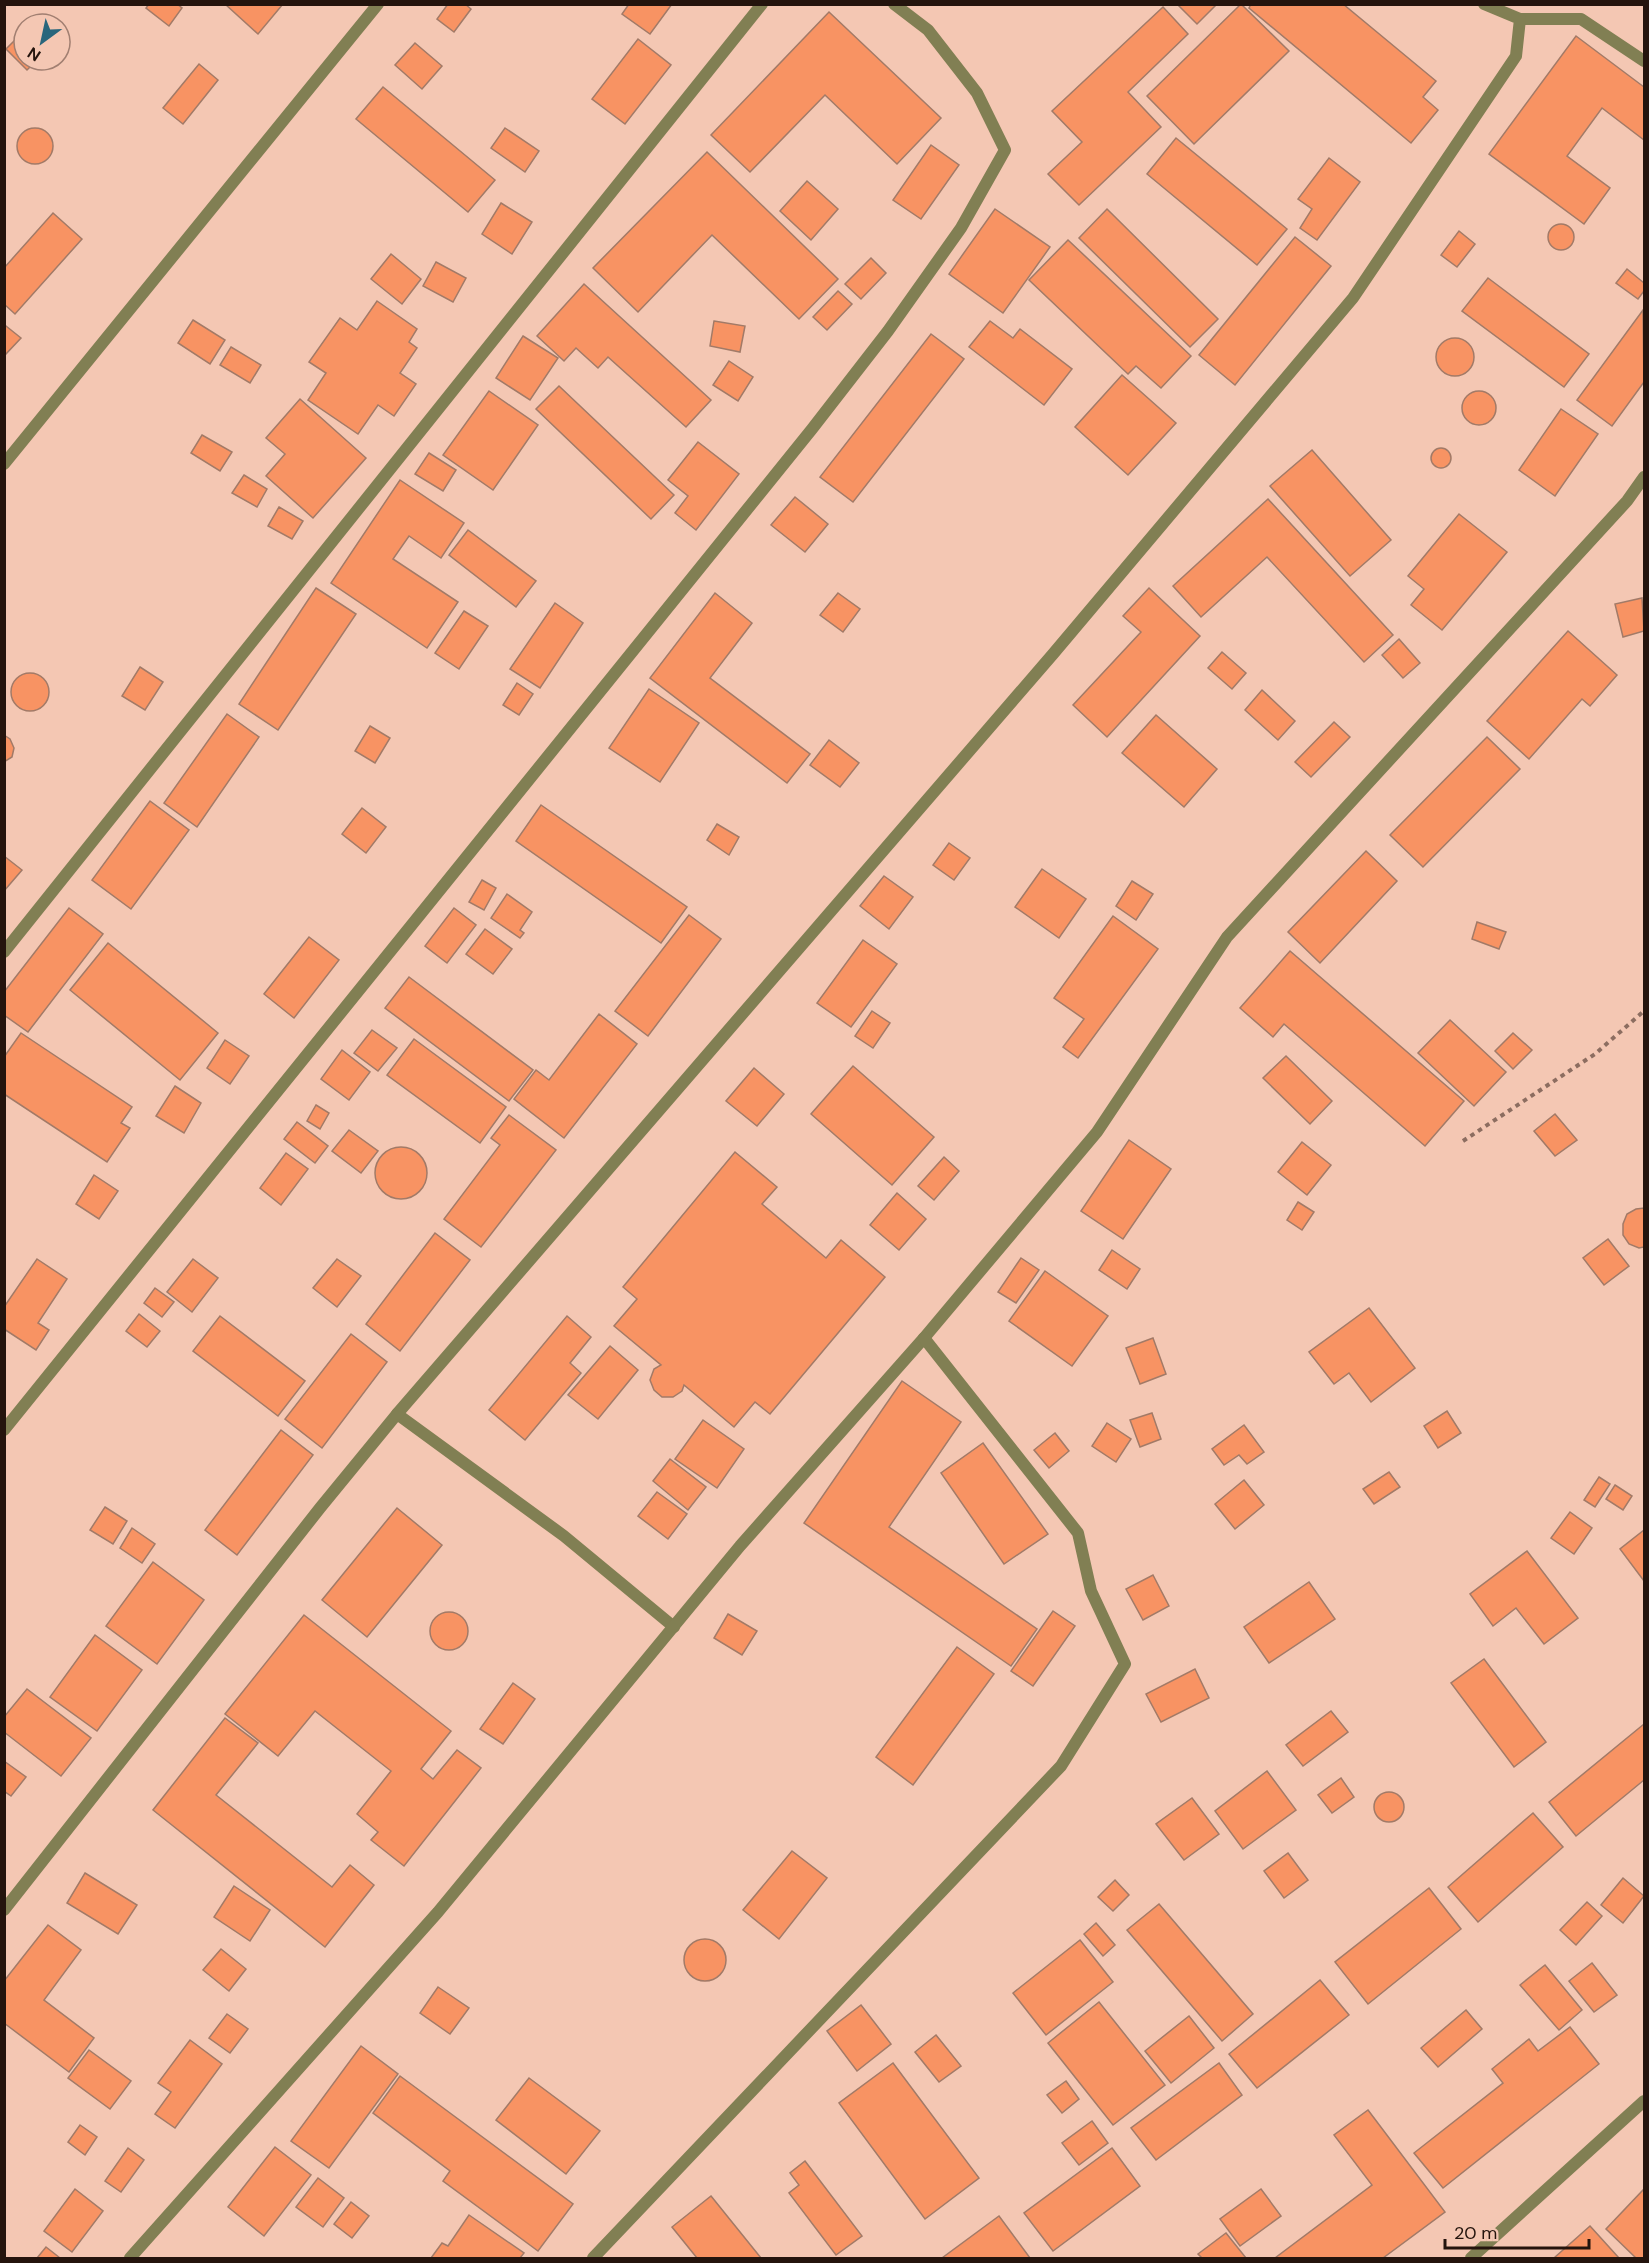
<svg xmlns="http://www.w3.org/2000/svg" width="1649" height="2263" font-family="'DM Sans',sans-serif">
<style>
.building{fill:#f89363;stroke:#a27a67;stroke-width:1.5}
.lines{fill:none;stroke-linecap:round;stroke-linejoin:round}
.path{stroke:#8c6d60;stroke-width:4;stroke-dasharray:4.5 4.5;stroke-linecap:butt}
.minor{stroke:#817f53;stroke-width:12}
.tertiary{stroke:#817f53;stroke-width:12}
</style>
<rect width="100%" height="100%" fill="#f4c7b3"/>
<g class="building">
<path d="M149 4H177L182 8 169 26 146 8Z"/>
<path d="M225 4H283L258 34Z"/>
<path d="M448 4H465L471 9 454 32 437 19Z"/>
<path d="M629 4H672L650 34 622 14Z"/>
<path d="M1177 4H1217L1197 24Z"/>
<path d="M1241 4 1289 51 1194 144 1147 96Z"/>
<path d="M1251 4H1343L1436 81 1423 97 1438 110 1411 143 1249 8Z"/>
<path d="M1163 7 1188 34 1128 92 1161 127 1079 205 1048 174 1082 142 1052 111Z"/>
<path d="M829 12 941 118 897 164 825 95 750 172 711 135Z"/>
<path d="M21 34 24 37V60H37L27 70 6 49Z"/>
<path d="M1576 36 1644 87V140L1602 108 1567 156 1610 188 1584 224 1489 154Z"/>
<path d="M638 39 671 65 625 124 592 99Z"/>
<path d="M415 43 442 66 422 89 395 65Z"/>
<path d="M199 64 218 80 183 124 163 108Z"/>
<path d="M383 87 495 180 468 212 356 119Z"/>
<path d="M505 128 539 151 525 172 491 148Z"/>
<circle cx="35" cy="146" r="18"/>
<path d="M1176 138 1287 229 1257 265 1147 174Z"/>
<path d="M931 145 959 165 921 219 893 200Z"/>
<path d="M707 152 838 279 799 319 712 235 638 312 593 268Z"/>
<path d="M1329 158 1360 182 1317 240 1300 228 1312 209 1298 199Z"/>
<path d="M807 181 838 209 811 240 780 211Z"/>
<path d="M501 203 532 222 512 254 482 234Z"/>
<path d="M995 209 1050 247 1003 313 949 274Z"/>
<path d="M1107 209 1218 319 1190 347 1079 238Z"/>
<path d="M53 213 82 239 15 314 4 304V268Z"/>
<circle cx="1561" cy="237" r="13"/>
<path d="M1459 231 1475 244 1457 267 1441 255Z"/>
<path d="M1295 237 1331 266 1235 385 1199 355Z"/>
<path d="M1068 240 1191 356 1161 388 1136 366 1128 374 1029 280Z"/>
<path d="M391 254 421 279 402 304 371 279Z"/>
<path d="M871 258 886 273 861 299 845 284Z"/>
<path d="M436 262 466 278 453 302 423 286Z"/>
<path d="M1627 269 1644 283V291L1638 299 1616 283Z"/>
<path d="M1488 278 1589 354 1564 387 1462 311Z"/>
<path d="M584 284 711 400 686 427 608 357 598 368 576 348 564 361 537 336Z"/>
<path d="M838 291 852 304 827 330 813 317Z"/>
<path d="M377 301 417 329 409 342 417 348 400 373 416 384 394 416 378 405 358 434 308 400 326 373 309 362 340 318 357 330Z"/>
<path d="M1643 310 1644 382 1612 426 1577 400Z"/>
<path d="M193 320 225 340 210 364 178 343Z"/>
<path d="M714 321 745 326 740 352 710 346Z"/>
<path d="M990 321 1013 338 1020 329 1072 369 1044 405 969 347Z"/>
<path d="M6 326 21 338 4 356V327Z"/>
<path d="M931 334 964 359 853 502 820 477Z"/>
<path d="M523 336 558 358 530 400 496 378Z"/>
<circle cx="1455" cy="357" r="19"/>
<path d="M231 347 261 365 250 383 220 365Z"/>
<path d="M729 361 753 377 738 401 713 385Z"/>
<path d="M1122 375 1176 423 1128 475 1075 427Z"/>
<path d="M559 386 674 495 651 519 536 409Z"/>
<circle cx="1479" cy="408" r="17"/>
<path d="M489 391 538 425 493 490 443 455Z"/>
<path d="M300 399 366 458 313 518 266 476 285 454 266 438Z"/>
<path d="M1561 409 1598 434 1555 496 1519 470Z"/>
<path d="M202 435 232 452 220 471 191 453Z"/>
<path d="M698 442 739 474 696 530 675 513 688 496 668 480Z"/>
<circle cx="1441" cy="458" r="10"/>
<path d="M1312 450 1391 540 1350 576 1270 486Z"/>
<path d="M429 453 456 470 443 491 415 474Z"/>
<path d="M244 475 267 489 257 507 232 493Z"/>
<path d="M400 480 464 523 441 558 409 536 393 559 458 602 427 648 331 583Z"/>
<path d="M795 497 828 524 805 552 771 525Z"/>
<path d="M1268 499 1393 635 1364 662 1267 557 1201 617 1173 586Z"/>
<path d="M279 507 303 521 292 539 268 526Z"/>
<path d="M1459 514 1507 552 1442 630 1411 605 1424 589 1408 576Z"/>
<path d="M468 530 536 581 516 607 449 555Z"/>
<path d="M316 588 356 614 278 730 239 704Z"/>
<path d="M1149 588 1200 636 1107 737 1073 705 1141 632 1123 616Z"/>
<path d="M715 593 752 623 710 678 810 754 787 783 650 678Z"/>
<path d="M838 593 860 609 843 632 820 615Z"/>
<path d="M1642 598 1644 631 1623 637 1615 604Z"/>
<path d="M555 603 583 623 540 688 510 669Z"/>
<path d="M464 611 488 626 459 669 435 653Z"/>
<path d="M1568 631 1617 675 1590 706 1582 699 1529 759 1487 721Z"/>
<path d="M1399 639 1420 663 1403 678 1382 655Z"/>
<path d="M1222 652 1246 673 1232 689 1208 668Z"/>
<path d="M140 667 163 682 145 710 122 696Z"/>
<circle cx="30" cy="692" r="19"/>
<path d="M517 683 533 694 519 715 503 705Z"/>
<path d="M649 689 699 723 660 782 609 748Z"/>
<path d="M1262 690 1295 721 1278 740 1245 710Z"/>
<path d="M227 714 259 737 197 827 164 803Z"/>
<path d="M1156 715 1217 769 1184 807 1122 753Z"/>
<path d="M1334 722 1350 737 1311 777 1295 762Z"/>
<path d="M370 726 390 738 375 763 355 751Z"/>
<path d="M4 735 10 739 14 748 12 757 4 762Z"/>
<path d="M1487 737 1520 769 1423 867 1390 835Z"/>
<path d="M829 740 859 763 840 787 810 765Z"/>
<path d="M150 801 189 830 131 909 92 880Z"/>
<path d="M541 805 687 907 661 943 516 841Z"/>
<path d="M362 808 386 827 366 853 342 834Z"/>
<path d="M717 824 739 837 729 855 707 840Z"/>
<path d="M949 843 970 858 954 880 933 865Z"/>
<path d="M1366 851 1397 881 1320 963 1288 932Z"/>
<path d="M4 856 22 870 4 891Z"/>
<path d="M1042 869 1086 899 1059 938 1015 907Z"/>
<path d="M884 876 913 897 889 929 860 906Z"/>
<path d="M482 880 496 888 484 910 469 902Z"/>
<path d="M1132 881 1153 894 1136 920 1116 906Z"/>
<path d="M507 894 532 912 520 930 524 933 520 938 491 918Z"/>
<path d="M69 908 103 934 28 1032 4 1015V992Z"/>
<path d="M454 908 476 925 447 963 425 946Z"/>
<path d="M689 915 721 939 648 1036 615 1011Z"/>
<path d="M1113 916 1158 949 1078 1058 1063 1047 1084 1019 1054 998Z"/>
<path d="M1477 922 1506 932 1499 949 1472 939Z"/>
<path d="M485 929 512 949 493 974 466 954Z"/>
<path d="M309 937 339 960 294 1018 264 994Z"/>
<path d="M863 940 897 964 851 1027 817 1003Z"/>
<path d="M108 943 218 1033 180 1080 70 990Z"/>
<path d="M1290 951 1464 1101 1425 1146 1284 1024 1273 1037 1240 1008Z"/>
<path d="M409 977 533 1070 509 1101 385 1008Z"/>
<path d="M872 1011 890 1023 873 1048 855 1036Z"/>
<path d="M599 1014 637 1044 564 1138 514 1099 536 1070 549 1080Z"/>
<path d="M1450 1020 1506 1072 1474 1106 1418 1053Z"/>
<path d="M372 1030 397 1048 378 1071 354 1053Z"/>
<path d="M21 1033 132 1107 121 1123 130 1128 107 1162 4 1094V1057Z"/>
<path d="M1513 1033 1532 1050 1513 1069 1495 1051Z"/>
<path d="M414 1039 506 1107 480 1143 387 1075Z"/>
<path d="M225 1040 249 1056 230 1084 207 1068Z"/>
<path d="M342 1050 370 1072 349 1100 321 1079Z"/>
<path d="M1286 1056 1332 1101 1310 1124 1263 1078Z"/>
<path d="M853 1066 934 1137 892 1185 811 1114Z"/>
<path d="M754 1068 784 1094 757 1126 726 1101Z"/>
<path d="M175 1086 201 1103 184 1133 156 1116Z"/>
<path d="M316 1105 329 1113 320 1129 307 1121Z"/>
<path d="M1555 1114 1577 1140 1555 1156 1534 1131Z"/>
<path d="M509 1115 556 1150 481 1247 444 1219 500 1145 491 1138Z"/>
<path d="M297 1122 328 1146 315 1163 284 1139Z"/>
<path d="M349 1130 378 1151 361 1173 332 1151Z"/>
<path d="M1129 1140 1171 1169 1123 1239 1081 1211Z"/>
<path d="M1302 1142 1331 1165 1307 1195 1278 1172Z"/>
<circle cx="401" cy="1173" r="26"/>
<path d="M735 1152 777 1187 762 1204 826 1258 841 1240 885 1277 770 1414 755 1402 734 1427 684 1385 682 1391 673 1397H662L654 1390 650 1380 654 1369 661 1365 614 1326 637 1299 623 1287Z"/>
<path d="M286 1153 308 1169 281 1205 260 1188Z"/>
<path d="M944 1157 959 1171 934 1200 918 1186Z"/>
<path d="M94 1175 118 1191 99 1219 76 1204Z"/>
<path d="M897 1193 926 1219 899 1250 870 1225Z"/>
<path d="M1298 1202 1314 1212 1302 1230 1287 1220Z"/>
<path d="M1644 1208V1247L1639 1248 1629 1244 1623 1235V1224L1627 1214 1636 1209Z"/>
<path d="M435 1233 470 1260 400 1351 366 1324Z"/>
<path d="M1608 1239 1629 1266 1604 1285 1583 1258Z"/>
<path d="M1112 1250 1140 1269 1127 1289 1099 1270Z"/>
<path d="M1021 1258 1039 1270 1016 1303 998 1292Z"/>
<path d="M37 1259 67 1279 38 1323 49 1330 36 1350 4 1329V1307Z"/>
<path d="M193 1259 218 1278 192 1312 167 1292Z"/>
<path d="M337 1259 361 1276 337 1307 313 1288Z"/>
<path d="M1045 1271 1108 1316 1072 1366 1009 1321Z"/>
<path d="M155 1288 174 1302 162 1317 144 1303Z"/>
<path d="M1369 1308 1415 1368 1371 1402 1349 1373 1334 1384 1309 1352Z"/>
<path d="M139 1314 160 1331 147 1347 126 1331Z"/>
<path d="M220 1316 305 1381 278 1416 193 1351Z"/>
<path d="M567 1316 591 1337 570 1363 581 1373 525 1440 489 1410Z"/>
<path d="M351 1334 387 1362 322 1448 285 1419Z"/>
<path d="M1153 1338 1166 1374 1140 1384 1126 1348Z"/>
<path d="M610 1346 638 1370 598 1419 568 1395Z"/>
<path d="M902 1381 961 1422 889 1527 1037 1629 1011 1666 804 1523Z"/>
<path d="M1447 1411 1461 1433 1438 1448 1424 1426Z"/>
<path d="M1152 1413 1161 1439 1140 1447 1130 1420Z"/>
<path d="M703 1420 744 1449 717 1488 675 1459Z"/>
<path d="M1107 1423 1131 1439 1116 1462 1092 1446Z"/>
<path d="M1244 1425 1264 1452 1247 1464 1239 1455 1224 1465 1212 1449Z"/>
<path d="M281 1430 313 1455 237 1555 205 1530Z"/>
<path d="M1055 1433 1069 1451 1049 1468 1034 1450Z"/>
<path d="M983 1443 1048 1534 1004 1564 941 1473Z"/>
<path d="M670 1459 706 1487 688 1510 653 1481Z"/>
<path d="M1389 1472 1400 1487 1374 1504 1363 1489Z"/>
<path d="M1599 1477 1610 1484 1595 1507 1584 1500Z"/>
<path d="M1244 1480 1264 1505 1235 1529 1215 1504Z"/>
<path d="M1615 1485 1632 1496 1623 1510 1606 1499Z"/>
<path d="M657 1492 687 1514 668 1539 638 1516Z"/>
<path d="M105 1507 127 1521 113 1544 90 1530Z"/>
<path d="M397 1508 442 1545 367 1637 322 1600Z"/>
<path d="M1570 1512 1592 1528 1574 1554 1551 1538Z"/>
<path d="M132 1528 155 1544 142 1563 120 1548Z"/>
<path d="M1644 1530V1581L1620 1549Z"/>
<path d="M1527 1551 1578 1618 1544 1644 1516 1608 1493 1626 1470 1594Z"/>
<path d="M153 1562 204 1600 157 1664 106 1626Z"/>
<path d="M1153 1575 1169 1606 1143 1620 1126 1589Z"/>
<path d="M1309 1582 1335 1619 1269 1663 1244 1627Z"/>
<path d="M1053 1611 1075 1626 1033 1686 1011 1671Z"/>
<circle cx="449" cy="1631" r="19"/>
<path d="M728 1614 757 1631 742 1655 714 1638Z"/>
<path d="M304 1615 451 1731 421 1769 433 1779 457 1750 481 1768 404 1866 371 1840 378 1832 357 1814 391 1771 315 1711 278 1756 225 1714Z"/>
<path d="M95 1635 142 1670 97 1731 50 1697Z"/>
<path d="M957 1647 994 1674 913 1785 876 1757Z"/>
<path d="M1484 1659 1546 1742 1514 1767 1451 1683Z"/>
<path d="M1195 1669 1209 1698 1161 1722 1146 1694Z"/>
<path d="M513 1683 535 1699 503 1744 480 1729Z"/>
<path d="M27 1689 91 1738 61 1776 4 1732V1717Z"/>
<path d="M1331 1711 1348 1732 1303 1766 1286 1745Z"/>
<path d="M225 1718 258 1743 216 1795 332 1887 350 1865 374 1885 325 1947 153 1810Z"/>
<path d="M1644 1724V1780L1576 1836 1549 1802Z"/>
<path d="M4 1761 26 1777 11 1796 4 1791Z"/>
<path d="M1267 1771 1296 1810 1243 1849 1215 1811Z"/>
<path d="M1341 1778 1354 1797 1332 1813 1318 1795Z"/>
<circle cx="1389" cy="1807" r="15"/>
<path d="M1192 1798 1219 1834 1184 1860 1156 1824Z"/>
<path d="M1533 1813 1563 1847 1478 1922 1448 1887Z"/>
<path d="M792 1851 827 1878 779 1939 743 1910Z"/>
<path d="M1288 1853 1308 1880 1284 1898 1264 1871Z"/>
<path d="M85 1873 137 1905 118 1934 67 1903Z"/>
<path d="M1623 1878 1644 1896 1623 1923 1601 1905Z"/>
<path d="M1115 1880 1129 1895 1113 1911 1098 1897Z"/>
<path d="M234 1886 270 1910 250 1941 214 1917Z"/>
<path d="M1429 1888 1461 1929 1368 2004 1335 1962Z"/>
<path d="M1587 1902 1602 1916 1576 1945 1560 1930Z"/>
<path d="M1159 1904 1253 2014 1222 2041 1127 1930Z"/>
<path d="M1096 1923 1115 1945 1103 1956 1084 1934Z"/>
<path d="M48 1925 81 1950 44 2000 94 2038 69 2072 4 2023V1981Z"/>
<circle cx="705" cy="1960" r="21"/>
<path d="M1080 1940 1113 1982 1046 2035 1013 1993Z"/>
<path d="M221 1949 246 1969 229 1991 203 1970Z"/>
<path d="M1592 1963 1617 1995 1594 2012 1569 1981Z"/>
<path d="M1545 1965 1582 2010 1559 2030 1520 1985Z"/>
<path d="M1320 1980 1349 2015 1257 2088 1229 2054Z"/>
<path d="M438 1987 469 2008 450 2034 420 2013Z"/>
<path d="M1099 2002 1165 2085 1113 2125 1048 2043Z"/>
<path d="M861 2005 891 2044 857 2071 827 2031Z"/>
<path d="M1466 2010 1482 2029 1438 2067 1421 2048Z"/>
<path d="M227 2014 248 2029 230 2053 209 2038Z"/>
<path d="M1189 2016 1214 2048 1171 2083 1145 2051Z"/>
<path d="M1570 2027 1599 2064 1443 2188 1414 2153 1503 2083 1492 2069 1529 2039 1538 2051Z"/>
<path d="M936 2035 961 2066 939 2082 915 2052Z"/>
<path d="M190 2040 222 2064 175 2128 155 2114 171 2092 158 2083Z"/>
<path d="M361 2046 398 2074 329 2168 291 2141Z"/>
<path d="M89 2050 131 2081 110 2109 68 2078Z"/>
<path d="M893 2063 979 2178 925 2219 839 2103Z"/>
<path d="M1219 2063 1242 2095 1156 2160 1131 2128Z"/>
<path d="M400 2076 573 2204 538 2251 443 2181 450 2171 373 2113Z"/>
<path d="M529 2078 600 2131 566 2174 496 2120Z"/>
<path d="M1066 2081 1079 2099 1062 2113 1047 2095Z"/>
<path d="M1368 2110 1445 2212 1383 2258H1275L1372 2185 1334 2135Z"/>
<path d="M1092 2121 1108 2143 1079 2165 1062 2143Z"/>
<path d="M80 2125 97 2137 85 2155 68 2142Z"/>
<path d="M275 2147 311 2175 264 2236 228 2207Z"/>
<path d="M128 2148 144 2160 121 2192 105 2181Z"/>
<path d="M1112 2148 1140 2186 1053 2251 1024 2213Z"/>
<path d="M805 2161 862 2236 836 2255 789 2193 799 2185 790 2173Z"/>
<path d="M318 2178 344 2198 323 2227 296 2207Z"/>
<path d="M75 2189 103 2211 72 2252 44 2231Z"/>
<path d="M1261 2189 1281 2216 1240 2246 1220 2219Z"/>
<path d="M1644 2189V2258H1636L1606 2229Z"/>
<path d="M711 2196 761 2258H697L672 2227Z"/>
<path d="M351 2202 369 2216 352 2238 334 2224Z"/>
<path d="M469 2215 524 2253 520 2258H431L442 2243 448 2246Z"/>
<path d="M999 2216 1030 2258H942Z"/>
<path d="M1590 2226 1619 2258H1554Z"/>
<path d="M1226 2233 1246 2258H1202L1198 2254Z"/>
<path d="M46 2247 60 2258H37Z"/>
</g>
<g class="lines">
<path class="path" d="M1463 1141 1595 1054 1644 1011"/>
<g class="minor">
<path d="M1520 19H1581L1644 61"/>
<path d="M4 464 378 4"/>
<path d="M4 952 762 4"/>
<path d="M397 1414 564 1536 674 1627"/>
<path d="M4 1430 812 429 888 331 961 228 1005 150 977 93 928 30 894 4"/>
<path d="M4 1910 320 1508 397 1414 1053 654 1353 298 1516 56 1520 19 1484 4"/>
<path d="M130 2258 438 1912 740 1546 924 1338 1097 1132 1227 937 1627 501 1644 477"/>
<path d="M593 2258 1061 1766 1125 1664 1091 1591 1078 1533 924 1338"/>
</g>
<path class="tertiary" d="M1471 2258 1644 2101"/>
</g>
<rect width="1649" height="2263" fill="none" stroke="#24140d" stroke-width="12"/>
<g transform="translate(42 42) rotate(213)"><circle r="28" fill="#f4c7b3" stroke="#a17f71" stroke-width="1.5"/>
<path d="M0-4.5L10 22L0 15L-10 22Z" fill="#29667c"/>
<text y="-9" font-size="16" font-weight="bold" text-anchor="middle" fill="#24140d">N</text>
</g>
<path d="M1445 2239v9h144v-9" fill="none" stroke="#24140d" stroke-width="3"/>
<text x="1454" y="2239" font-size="18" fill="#24140d" stroke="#f4c7b3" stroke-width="4.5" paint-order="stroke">20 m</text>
</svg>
